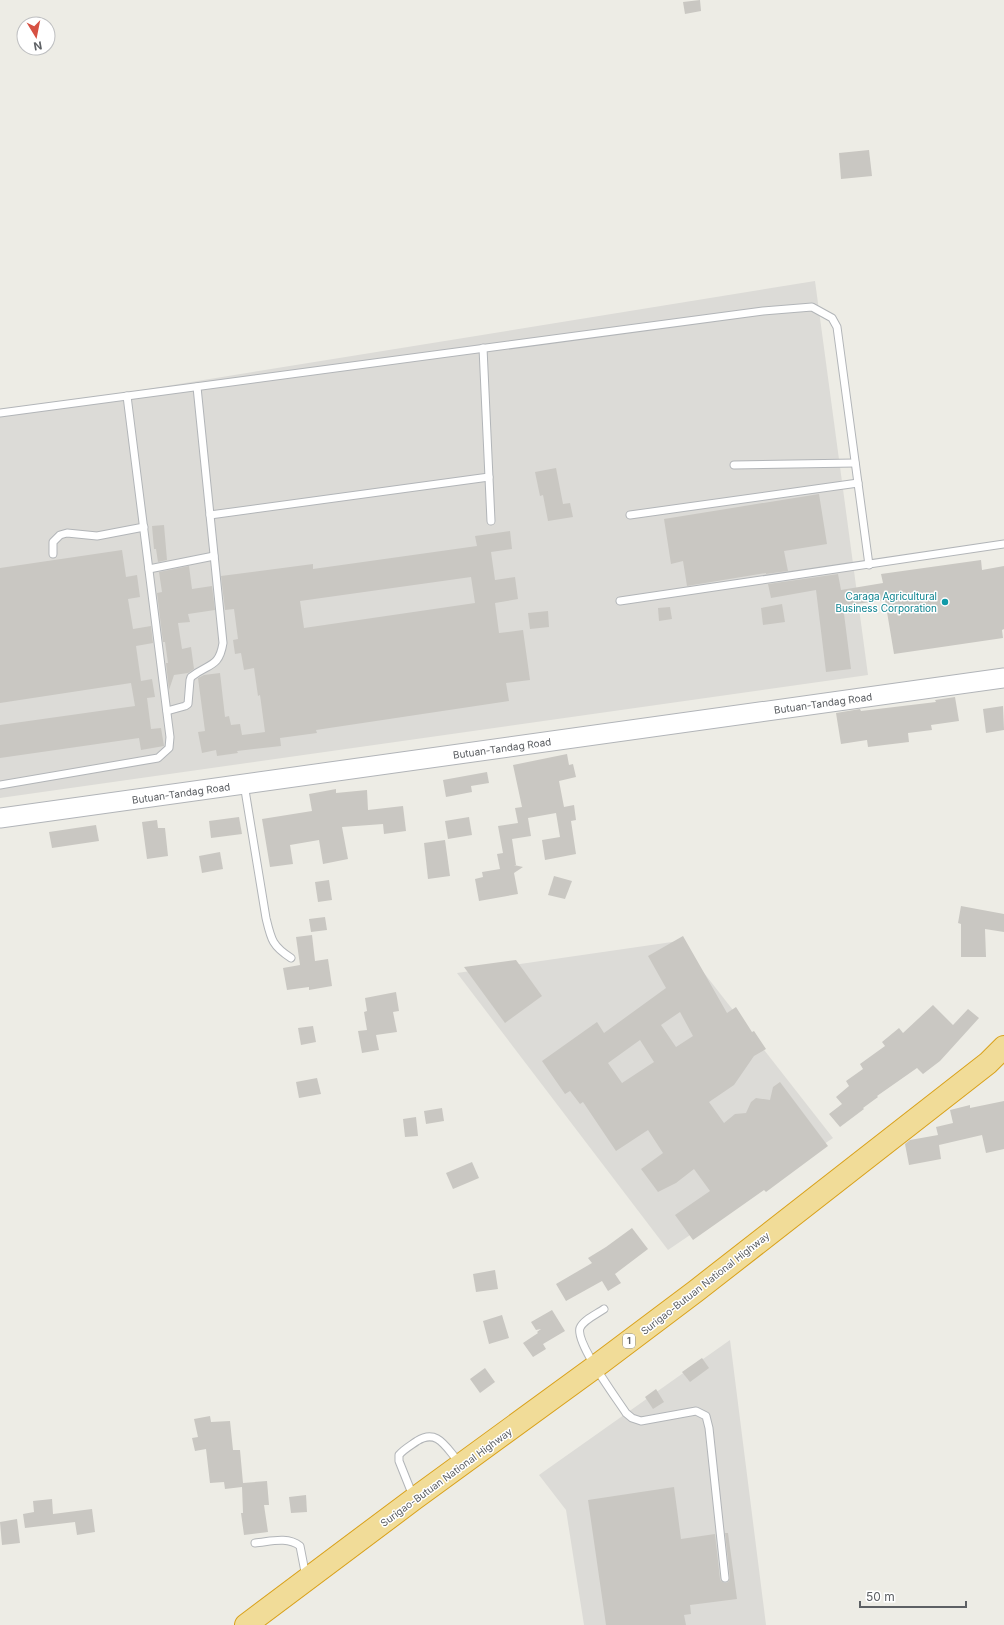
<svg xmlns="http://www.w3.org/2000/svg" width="1004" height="1625" font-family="Inter,sans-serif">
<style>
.industrial{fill:#dcdbd7}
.building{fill:#c9c7c2;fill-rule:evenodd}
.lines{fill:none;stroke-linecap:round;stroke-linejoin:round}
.lane-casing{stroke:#b2b5b8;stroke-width:9}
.secondary-casing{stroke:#b1b4b8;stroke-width:21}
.highway-casing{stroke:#d9a11a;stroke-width:24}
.lane{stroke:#fff;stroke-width:7}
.secondary{stroke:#fff;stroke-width:19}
.highway{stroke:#f1dc98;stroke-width:22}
.culture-dot{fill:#0f9aa8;stroke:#fff;stroke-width:1.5}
.labels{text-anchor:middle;stroke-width:3;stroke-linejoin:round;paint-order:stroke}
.shield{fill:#fff;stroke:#8e9092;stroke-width:1}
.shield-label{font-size:9px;font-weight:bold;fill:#5d6064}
.culture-label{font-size:10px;fill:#0d838f;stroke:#fff;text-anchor:end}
.street-label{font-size:10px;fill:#5d6064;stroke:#fff}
</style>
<rect width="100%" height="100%" fill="#edece5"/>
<g class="industrial">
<path d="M815 281 868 675 0 798V413Z"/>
<path d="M679 941 833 1138 668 1250 457 973Z"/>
<path d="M730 1340 766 1625H584L566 1510 539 1475Z"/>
</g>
<g class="building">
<path d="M700 0 701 11 685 14 683 2Z"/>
<path d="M869 150 872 176 841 179 839 153Z"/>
<path d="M556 468 563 504 570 503 573 517 548 521 543 495 540 496 535 472Z"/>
<path d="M819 494 827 544 784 551 788 571 766 574V573L687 586 683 561 671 564 664 519Z"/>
<path d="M164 525 167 560 158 562 156 549H154L152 526Z"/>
<path d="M510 531 512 549 491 552 495 580 515 577 518 599 495 603 499 633 523 630 530 680 506 683 509 701 316 730 317 733 280 738 281 746 237 751 238 753 217 756 216 750 202 753 198 732 205 731 198 678 204 675 220 673 225 717 229 716 231 725 240 724 242 735 265 732 260 695 258 696 254 668 244 670 241 653 235 654 233 640 238 639 234 609 225 610 221 576 313 564V569L477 546 475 536ZM471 577 475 603 304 628 300 601Z"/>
<path d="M122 550 126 577 137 575 140 597 128 599 133 629 151 626 153 643 136 646 141 681 152 679 155 697 147 698 151 729 161 728 164 746 141 750 139 738 0 758V725L135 706 131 683 0 703V568Z"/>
<path d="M981 560 982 570 1004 566V629L1002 630 1003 638 894 654 885 600 843 606 851 669 826 672 816 590 771 598 768 584 838 574 841 590 883 583 881 574Z"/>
<path d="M189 566 192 589 212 586 215 610 188 614 190 622 178 623 182 649 191 647 194 669 188 673 174 675 169 690 166 663H168L165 642H163L157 593 162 592 159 572Z"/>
<path d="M782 604 785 622 763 625 761 608Z"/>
<path d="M670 607 672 619 659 621 658 608Z"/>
<path d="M548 611 549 627 530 629 528 613Z"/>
<path d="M955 697 959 721 931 725 932 730 908 733 909 742 868 747 867 740 841 744 836 713 860 709 861 711 936 702 935 700Z"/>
<path d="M1003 706 1004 730 986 733 983 709Z"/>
<path d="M567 754 569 765 573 764 576 777 559 781 564 807 574 805 576 820 571 821 576 854 545 860 542 840 560 837 556 813 528 818 531 836 512 839 516 865H514L523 867 514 873 518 894 479 901 475 879 483 877 482 872 500 869 497 854 503 853 498 826 518 823 515 808 522 807 513 765Z"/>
<path d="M487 772 489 783 471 786 472 792 446 797 443 780Z"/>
<path d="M336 789V793L367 790 368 810 403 806 406 831 384 834 383 824 342 827 348 859 323 864 319 840 290 845 293 864 270 867 262 819 312 811 309 794Z"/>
<path d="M239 817 242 834 211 838 209 821Z"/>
<path d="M469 817 472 835 448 839 445 821Z"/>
<path d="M157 820 158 828H165L168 856 147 859 142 822Z"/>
<path d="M96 825 99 841 52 848 49 832Z"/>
<path d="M445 840 450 876 428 879 424 843Z"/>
<path d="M220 852 223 869 202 873 199 856Z"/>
<path d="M554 876 572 881 565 899 548 895Z"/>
<path d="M329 880 332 900 318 902 315 882Z"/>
<path d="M961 906 1004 914V932L985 929 986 957H961V924L958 923Z"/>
<path d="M325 917 327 930 311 932 309 919Z"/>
<path d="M312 935 315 961 328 959 332 986 309 990V987L287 990 283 968 300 965 296 937Z"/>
<path d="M683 936 727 1013 736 1007 752 1032 754 1031 766 1049 754 1056 734 1085 709 1102 724 1123 735 1114 746 1113 751 1102 756 1098 770 1100 773 1087 780 1082 828 1146 766 1192 764 1190 693 1240 675 1215 710 1191 694 1169 676 1183 658 1192 641 1169 663 1153 648 1130 616 1151 583 1102 580 1104 570 1091 565 1094 542 1061 597 1022 604 1033 666 988 648 956ZM680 1012 693 1036 676 1047 661 1025ZM640 1040 654 1062 622 1083 608 1063Z"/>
<path d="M516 960 542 996 505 1023 464 967Z"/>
<path d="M396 992 399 1011 393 1012 397 1032 376 1035 379 1050 362 1053 358 1031 367 1030 364 1012 367 1011 365 998Z"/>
<path d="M933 1005 953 1025 968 1009 979 1018 940 1061 923 1074 917 1068 877 1096 878 1097 863 1108 864 1109 840 1127 829 1114 842 1104 836 1097 849 1086 846 1081 863 1069 860 1064 885 1046 882 1042 899 1028 903 1033Z"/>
<path d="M313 1026 316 1042 301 1045 298 1028Z"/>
<path d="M317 1078 321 1094 299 1098 296 1082Z"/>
<path d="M1004 1101V1149L986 1153 982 1135 939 1145 941 1159 909 1165 905 1144 910 1140 938 1135 936 1127 953 1123 950 1110 970 1105V1108Z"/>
<path d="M442 1108 444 1121 426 1124 424 1111Z"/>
<path d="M416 1117 418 1136 405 1137 403 1119Z"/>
<path d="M472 1162 479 1178 453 1189 446 1173Z"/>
<path d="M632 1228 648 1249 615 1274 621 1283 608 1291 602 1281 566 1301 556 1284 592 1263 588 1258 606 1247Z"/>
<path d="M495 1270 498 1289 476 1292 473 1274Z"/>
<path d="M552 1310 565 1331 543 1344 546 1349 533 1357 523 1343 538 1333 537 1332 541 1329 536 1330 531 1322Z"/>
<path d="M502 1315 509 1338 489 1344 483 1321Z"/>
<path d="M702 1358 709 1368 690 1382 682 1372Z"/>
<path d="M485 1368 495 1382 480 1393 470 1379Z"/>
<path d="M656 1389 664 1402 653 1409 645 1397Z"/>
<path d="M210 1416 211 1422 230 1421 233 1450H240L243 1483 267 1481 269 1505H264L268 1532 244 1535 241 1513H243L242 1487 225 1489 224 1482 210 1483 206 1449 195 1451 192 1438 198 1437 194 1419Z"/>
<path d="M674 1487 681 1539 715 1534 720 1579 721 1581 725 1583 728 1582 730 1578 725 1533H728L737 1599 690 1605 691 1614 684 1615 686 1625H606L588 1500Z"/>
<path d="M306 1495 307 1512 291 1513 289 1497Z"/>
<path d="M52 1499 53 1514 92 1509 95 1532 77 1535 75 1522 25 1528 23 1514 34 1512 33 1501Z"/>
<path d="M17 1519 20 1543 2 1545 0 1522Z"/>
</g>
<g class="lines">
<g class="lane-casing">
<g id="lane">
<path d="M483 348 491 521"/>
<path d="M0 413 763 311 812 307 832 318 837 327 869 565"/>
<path d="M734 465 855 463"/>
<path d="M210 515 489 477"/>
<path d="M630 515 858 483"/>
<path d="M53 554V542L60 535 67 533 97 536 144 527"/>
<path d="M149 569 214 556"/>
<path d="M620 601 1004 544"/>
<path d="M167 711 185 706 188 704 190 680 191 677C209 663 219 668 223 643L197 387"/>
<path d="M244 784 266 918C271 939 272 946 291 958"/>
<path d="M0 785 158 758 169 748 170 737 127 396"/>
<path d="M604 1309C597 1314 583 1320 580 1328 575 1343 617 1399 626 1413L632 1418 641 1421 696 1411 706 1416 709 1428 725 1578"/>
<path d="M413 1496 399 1461V1455C404 1449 410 1446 417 1441 438 1428 446 1448 459 1462"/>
<path d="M255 1543C269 1542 287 1536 300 1546L306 1577"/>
</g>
</g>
<g class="secondary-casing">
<path id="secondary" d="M0 818 1004 678"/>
</g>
<g class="highway-casing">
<path id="highway" d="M246 1625 414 1499 595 1367 696 1291 988 1063 1004 1047"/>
</g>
<use href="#lane" class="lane"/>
<use href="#secondary" class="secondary"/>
<use href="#highway" class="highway"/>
</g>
<circle class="culture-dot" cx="945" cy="602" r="4"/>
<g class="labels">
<rect class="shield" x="623" y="1334" width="12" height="14" rx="3"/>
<g class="shield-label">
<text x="629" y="1344">1</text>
</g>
<g class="culture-label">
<text x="937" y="600">Caraga Agricultural<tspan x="937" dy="12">Business Corporation</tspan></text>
</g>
<g class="street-label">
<text transform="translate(823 703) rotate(-8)" y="4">Butuan-Tandag Road</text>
<text transform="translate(502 748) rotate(-8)" y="4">Butuan-Tandag Road</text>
<text transform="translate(181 793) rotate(-8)" y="4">Butuan-Tandag Road</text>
<text transform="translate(705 1283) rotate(-38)" y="4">Surigao-Butuan National Highway</text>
<text transform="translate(446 1477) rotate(-36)" y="4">Surigao-Butuan National Highway</text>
</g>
</g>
<g transform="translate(36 36) rotate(170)"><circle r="19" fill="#ffffff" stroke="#bebfc1"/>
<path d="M0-3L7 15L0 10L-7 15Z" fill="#d65143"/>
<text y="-6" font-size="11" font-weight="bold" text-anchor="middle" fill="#5d6064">N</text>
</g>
<path d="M860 1601v6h106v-6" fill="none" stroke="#5d6064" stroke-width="2"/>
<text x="866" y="1601" font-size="12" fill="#5d6064" stroke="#ffffff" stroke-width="3" paint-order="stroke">50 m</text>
</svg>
